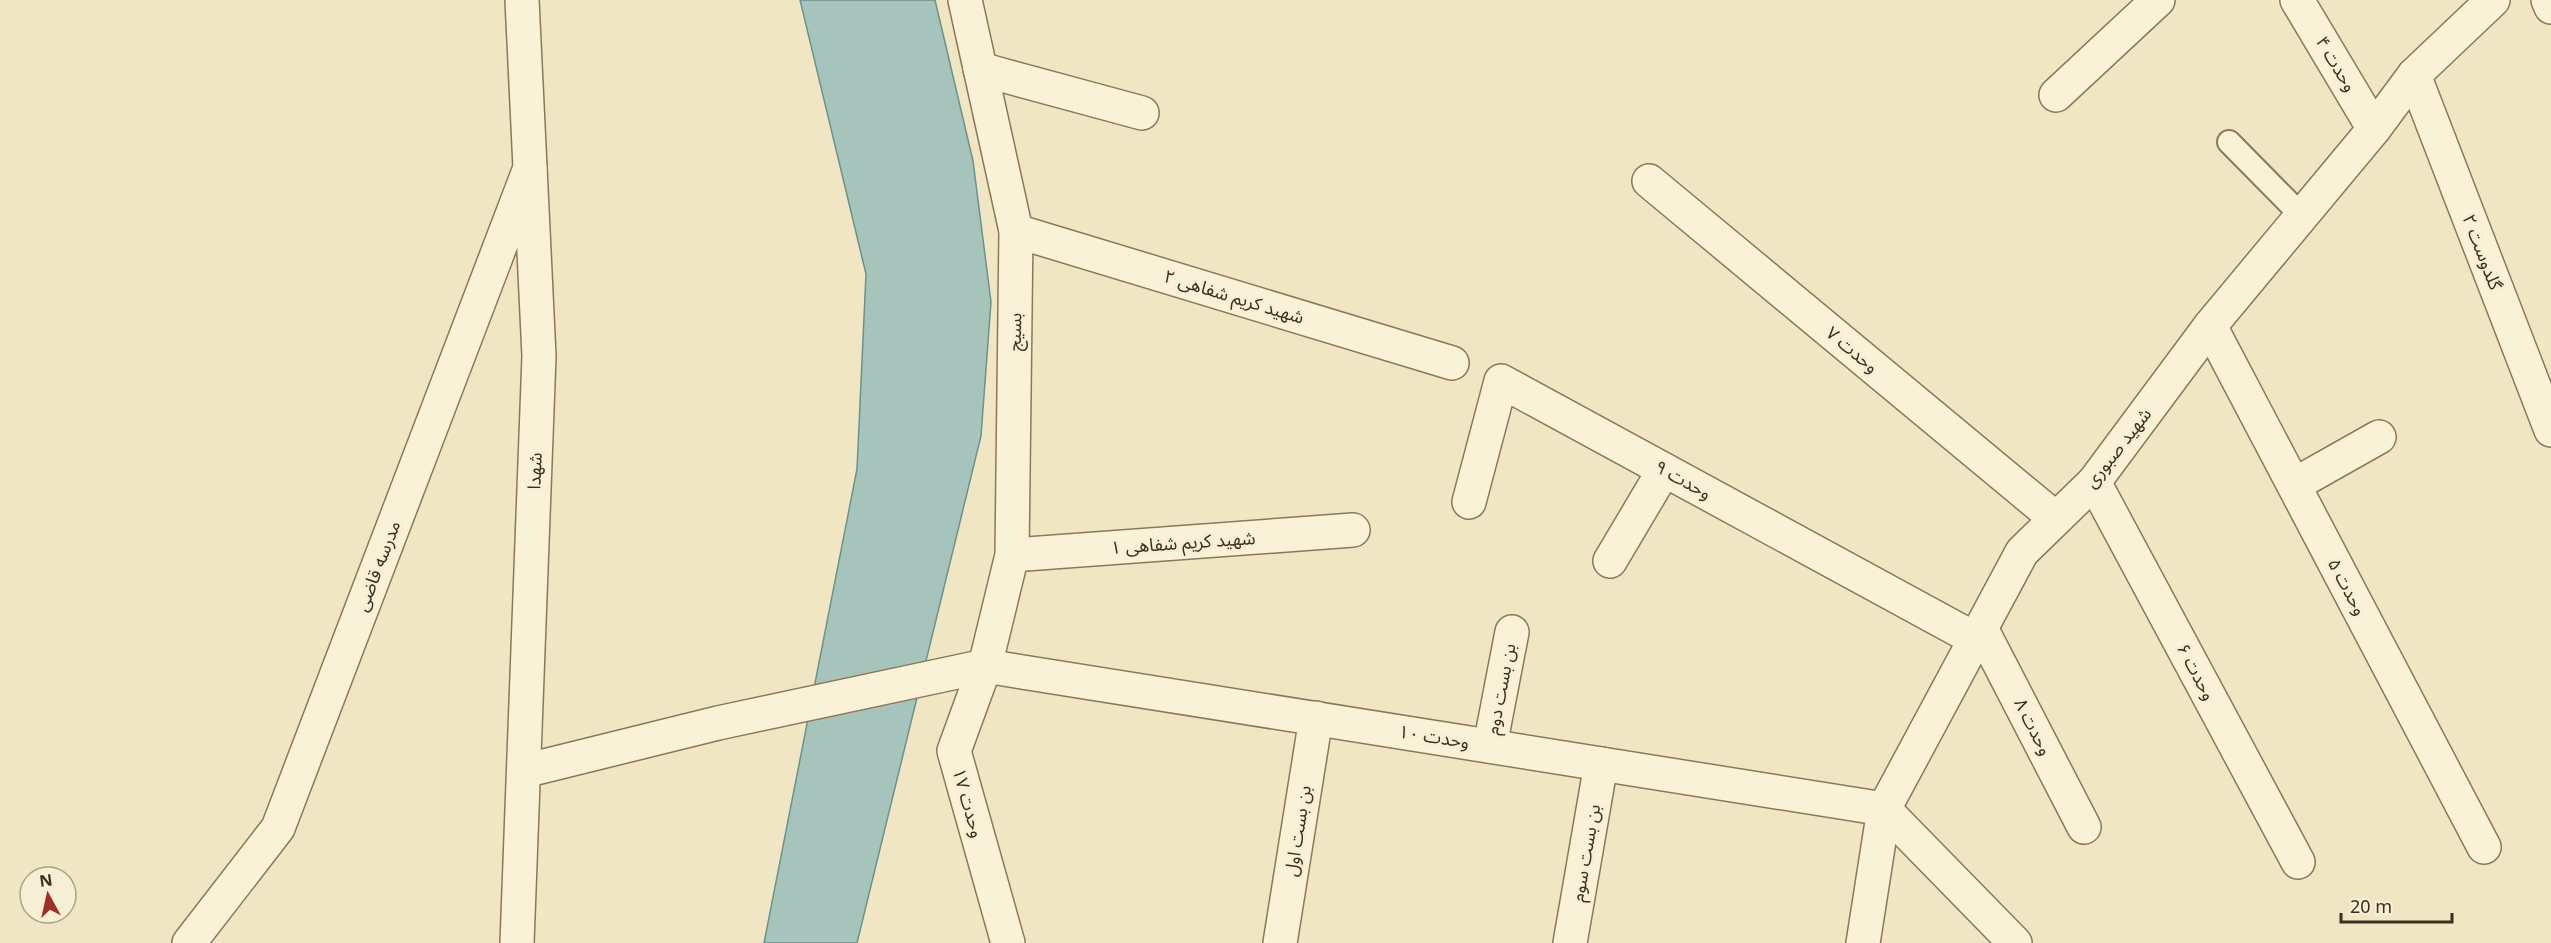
<svg xmlns="http://www.w3.org/2000/svg" width="2551" height="943" font-family="Georgia,'Noto Sans Arabic',serif">
<style>
.water{fill:#a6c3bc;stroke:#6c928b;stroke-width:1.5}
.lines{fill:none;stroke-linecap:round;stroke-linejoin:round}
.service-casing{stroke:#8b7859;stroke-width:26}
.minor-casing{stroke:#8b7859;stroke-width:36}
.tertiary-casing{stroke:#8b7859;stroke-width:36}
.service{stroke:#faf2d7;stroke-width:22}
.minor{stroke:#faf2d7;stroke-width:33}
.tertiary{stroke:#faf2d7;stroke-width:33}
.labels{text-anchor:middle;stroke-width:6;stroke-linejoin:round;paint-order:stroke}
.street-label{font-size:18px;fill:#3b2e1e;stroke:#f7efd3}
</style>
<rect width="100%" height="100%" fill="#f0e6c3"/>
<path class="water" d="M800 0H935L973 161 991 302 981 436 857 943H764L857 469 866 274Z"/>
<g class="lines">
<g class="service-casing">
<path id="service" d="M2229 142 2302 216"/>
</g>
<g class="minor-casing">
<g id="minor">
<path d="M965 0 1016 231 1012 555 985 666 954 751 1008 943"/>
<path d="M2297 0 2374 129"/>
<path d="M2548 0 2551 7"/>
<path d="M980 69 1142 113"/>
<path d="M2414 75 2551 430"/>
<path d="M2056 95 2158 0"/>
<path d="M1649 181 2055 518"/>
<path d="M1016 231 1452 363"/>
<path d="M2210 326 2484 847"/>
<path d="M2094 482 2298 862"/>
<path d="M2294 485 2379 437"/>
<path d="M1469 502 1501 381 1975 639"/>
<path d="M1012 555 1353 530"/>
<path d="M1610 561 1664 470"/>
<path d="M1981 628 2084 827"/>
<path d="M1490 746 1512 632"/>
<path d="M524 771 718 723 985 666 1884 809"/>
<path d="M1884 809 2015 943"/>
<path d="M189 943 278 828 530 168"/>
<path d="M1280 943 1316 718"/>
<path d="M1570 943 1601 764"/>
<path d="M1863 943 1884 809 2022 552 2094 482 2210 326 2374 129 2414 75 2493 0"/>
</g>
</g>
<g class="tertiary-casing">
<path id="tertiary" d="M517 943 539 356 522 0"/>
</g>
<use href="#service" class="service"/>
<use href="#minor" class="minor"/>
<use href="#tertiary" class="tertiary"/>
</g>
<g class="labels">
<g class="street-label">
<text transform="translate(2336 64) rotate(59)" y="6">وحدت ۴</text>
<text transform="translate(2482 252) rotate(69)" y="6">گلدوست ۲</text>
<text transform="translate(1234 297) rotate(17)" y="6">شهید کریم شفاهی ۲</text>
<text transform="translate(1015 332) rotate(-89)" y="6">بسیج</text>
<text transform="translate(1852 350) rotate(40)" y="6">وحدت ۷</text>
<text transform="translate(2118 448) rotate(-52)" y="6">شهید صبوری</text>
<text transform="translate(535 471) rotate(-88)" y="6">شهدا</text>
<text transform="translate(1683 480) rotate(29)" y="6">وحدت ۹</text>
<text transform="translate(1183 543) rotate(-4)" y="6">شهید کریم شفاهی ۱</text>
<text transform="translate(378 566) rotate(-69)" y="6">مدرسه قاضی</text>
<text transform="translate(2347 587) rotate(62)" y="6">وحدت ۵</text>
<text transform="translate(2196 672) rotate(62)" y="6">وحدت ۶</text>
<text transform="translate(1501 689) rotate(-79)" y="6">بن بست دوم</text>
<text transform="translate(2033 727) rotate(63)" y="6">وحدت ۸</text>
<text transform="translate(1434 737) rotate(9)" y="6">وحدت ۱۰</text>
<text transform="translate(968 803) rotate(74)" y="6">وحدت ۱۷</text>
<text transform="translate(1298 831) rotate(-81)" y="6">بن بست اول</text>
<text transform="translate(1586 853) rotate(-80)" y="6">بن بست سوم</text>
</g>
</g>
<g transform="translate(48 895) rotate(352)"><circle r="28" fill="#f7efd3" stroke="#aca28b" stroke-width="1.5"/>
<path d="M0-4.5L10 22L0 15L-10 22Z" fill="#9d2f26"/>
<text y="-9" font-size="16" font-weight="bold" text-anchor="middle" fill="#3b2e1e">N</text>
</g>
<path d="M2341 913v9h111v-9" fill="none" stroke="#3b2e1e" stroke-width="3"/>
<text x="2350" y="913" font-size="18" fill="#3b2e1e" stroke="#f7efd3" stroke-width="4.5" paint-order="stroke">20 m</text>
</svg>
